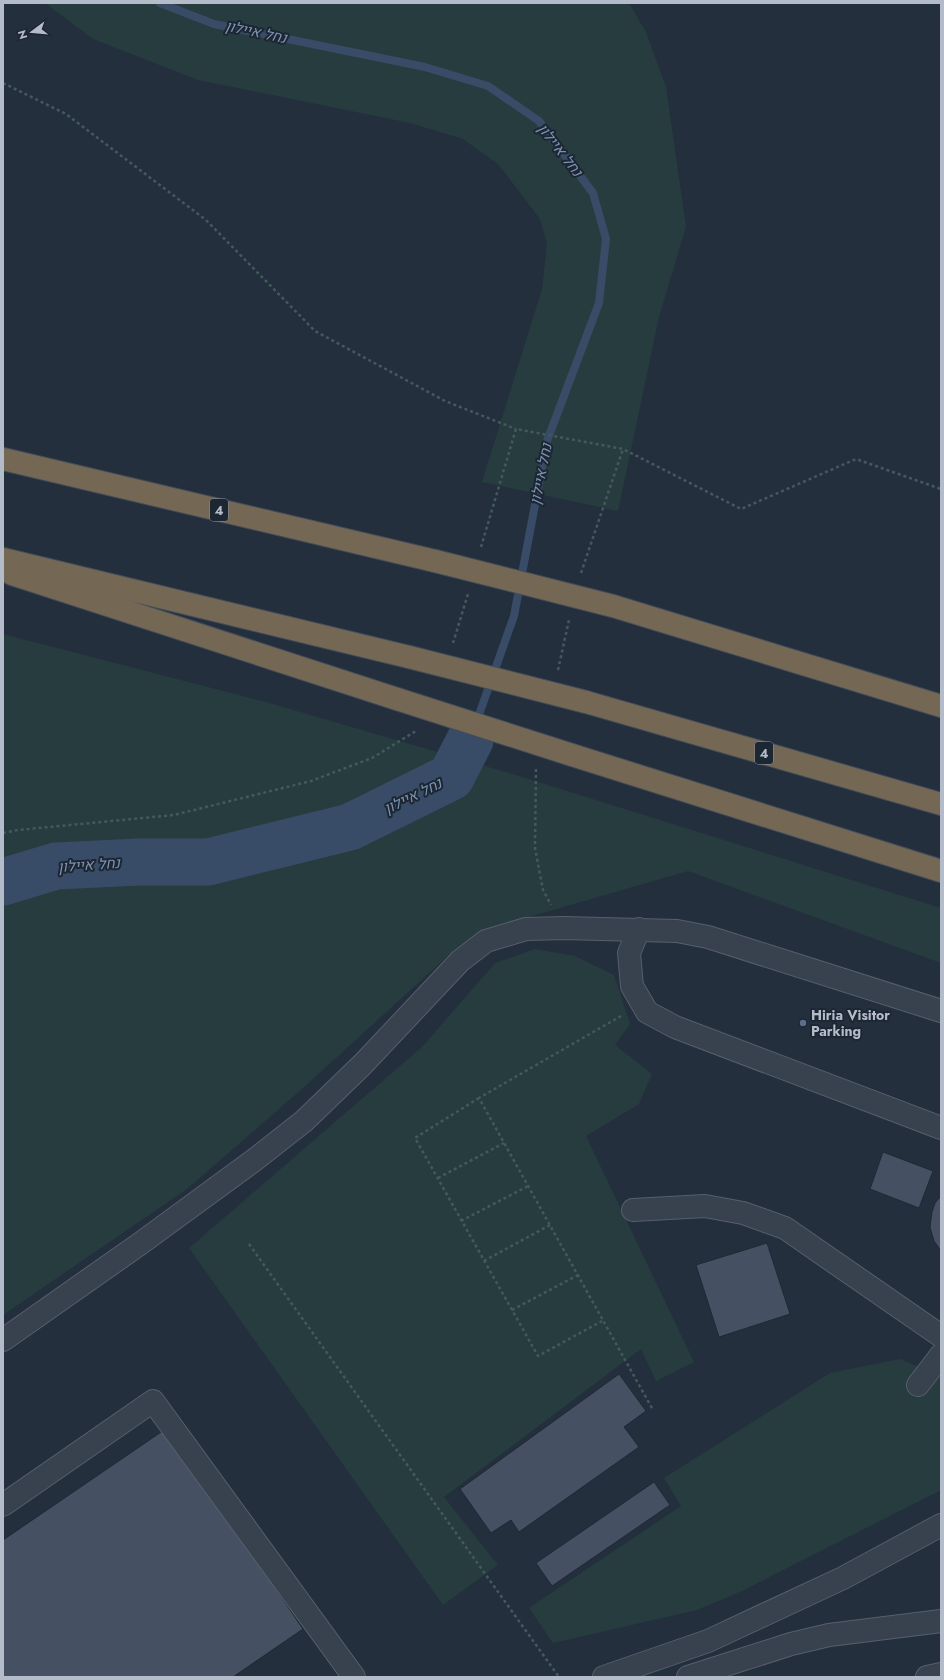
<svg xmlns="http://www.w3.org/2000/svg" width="944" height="1680" font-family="Jost,Heebo,sans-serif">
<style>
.green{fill:#263c3f}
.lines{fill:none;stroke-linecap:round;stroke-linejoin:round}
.stream{stroke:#394c67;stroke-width:8}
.river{stroke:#394c67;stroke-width:47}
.building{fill:#455162;stroke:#1f2835}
.minor-casing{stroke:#565f6c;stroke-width:24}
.highway-casing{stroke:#434c59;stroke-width:24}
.path{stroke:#44595c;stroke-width:2.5;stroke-dasharray:3 3;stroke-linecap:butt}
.minor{stroke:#38414e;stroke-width:22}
.highway{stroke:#746855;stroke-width:22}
.highway-bridge-casing{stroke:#434c59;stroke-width:24;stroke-linecap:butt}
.highway-bridge{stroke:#746855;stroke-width:22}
.service-dot{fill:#5c6f8a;stroke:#1d2633;stroke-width:1.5}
.labels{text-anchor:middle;stroke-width:4;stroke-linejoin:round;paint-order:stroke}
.shield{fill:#1d2633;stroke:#878f9c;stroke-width:1}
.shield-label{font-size:13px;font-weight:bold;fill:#b4bcc9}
.poi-label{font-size:14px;font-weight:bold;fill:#b4bcc9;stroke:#1d2633;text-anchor:start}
.water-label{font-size:15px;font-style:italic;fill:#7c92b1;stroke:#1d2633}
</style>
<rect width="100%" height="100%" fill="#242f3e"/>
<g class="green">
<path d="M45 3H629L646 32 666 87 686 227 659 317 618 511 482 482 542 289 547 244 540 219 498 164 463 139 410 123 198 80 93 39Z"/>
<path d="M3 634 266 702 516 775 941 908V963L688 871 484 930 451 953 302 1089 187 1189 3 1315Z"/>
<path d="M535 949 575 956 614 975 630 1024 615 1045 652 1074 639 1104 586 1136 694 1362 656 1381 641 1349 444 1497 498 1565 443 1605 189 1248 423 1046 495 963Z"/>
<path d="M900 1359 941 1376V1490L742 1591 697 1610 553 1643 529 1608 681 1506 664 1478 830 1373Z"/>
</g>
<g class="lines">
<path class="stream" d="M160 3 214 24 425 67 488 86 539 121 593 193 606 239 599 303 547 441 514 616 470 740"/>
<path class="river" d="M3 882 56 866 139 862H208L350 827 451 777 470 740"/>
</g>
<g class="building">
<path d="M883 1152 933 1171 919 1208 870 1189Z"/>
<path d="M941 1196V1251L934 1241 930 1227 932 1212 935 1203Z"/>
<path d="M767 1243 790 1314 719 1337 696 1265Z"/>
<path d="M619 1374 646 1411 624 1427 639 1447 519 1532 511 1520 491 1533 460 1489Z"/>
<path d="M167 1428 303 1629 233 1677H3V1540Z"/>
<path d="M654 1482 670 1505 552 1586 536 1563Z"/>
</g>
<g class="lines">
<g class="minor-casing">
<g id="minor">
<path d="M639 929 629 953 632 986 647 1012 675 1027 941 1128"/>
<path d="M633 1210 705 1206 743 1213 785 1228 941 1336"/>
<path d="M3 1340 141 1243 253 1161 304 1121 363 1064 460 961 486 941 526 929 564 928 677 931 708 937 941 1011"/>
<path d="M918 1385 941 1355"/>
<path d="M3 1505 153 1401 354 1677"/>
<path d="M604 1677 708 1641 843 1578 941 1525"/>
<path d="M688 1677 791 1644 829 1635 941 1621"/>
<path d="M927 1677 941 1674"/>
</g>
</g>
<g class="highway-casing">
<g id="highway">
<path d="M3 459 435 561"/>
<path d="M3 559 409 657"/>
<path d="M12 574 397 699"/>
<path d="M613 606 941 706"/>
<path d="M586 702 941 804"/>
<path d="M572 755 941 871"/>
</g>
</g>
<g class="path">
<path d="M3 83 66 114 206 220 315 331 445 401 516 429"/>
<path d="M481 547 516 429 623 449 741 509 856 459 941 489"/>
<path d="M581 573 623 449"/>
<path d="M453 643 468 594"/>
<path d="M558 670 569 620"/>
<path d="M536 769 535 848 543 890 551 905"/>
<path d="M3 833 18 830 174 815 311 781 372 758 416 731"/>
<path d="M621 1016 479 1098 653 1410"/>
<path d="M479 1098 415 1138 538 1356 602 1321"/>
<path d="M438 1178 504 1143"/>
<path d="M461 1221 528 1186"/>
<path d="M249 1244 559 1677"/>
<path d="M484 1261 550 1225"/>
<path d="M512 1310 578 1275"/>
</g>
<use href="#minor" class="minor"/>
<use href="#highway" class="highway"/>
<g class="highway-bridge-casing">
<g id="highway-bridge">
<path d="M435 561 613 606"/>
<path d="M409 657 586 702"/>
<path d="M397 699 572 755"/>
</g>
</g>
<use href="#highway-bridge" class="highway-bridge"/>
</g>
<circle class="service-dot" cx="803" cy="1023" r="4"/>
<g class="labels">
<g class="shield">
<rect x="210" y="499" width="18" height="22" rx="3"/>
<rect x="755" y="742" width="18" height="22" rx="3"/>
</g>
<g class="shield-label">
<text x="219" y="515">4</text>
<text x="764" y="758">4</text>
</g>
<g class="poi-label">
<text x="811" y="1020">Hiria Visitor<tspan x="811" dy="16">Parking</tspan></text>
</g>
<g class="water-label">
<text transform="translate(256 32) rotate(12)" y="5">נחל איילון</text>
<text transform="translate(560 150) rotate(52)" y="5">נחל איילון</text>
<text transform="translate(541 474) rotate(-79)" y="5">נחל איילון</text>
<text transform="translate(413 796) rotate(-26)" y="5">נחל איילון</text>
<text transform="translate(89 865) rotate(-4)" y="5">נחל איילון</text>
</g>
</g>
<rect width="944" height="1680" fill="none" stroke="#b4bcc9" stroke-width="8"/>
<g transform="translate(32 32) rotate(254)" stroke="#1d2633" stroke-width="3" paint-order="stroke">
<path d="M0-3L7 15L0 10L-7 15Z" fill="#b4bcc9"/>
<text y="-6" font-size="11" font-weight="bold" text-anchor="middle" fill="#b4bcc9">N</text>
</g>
</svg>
